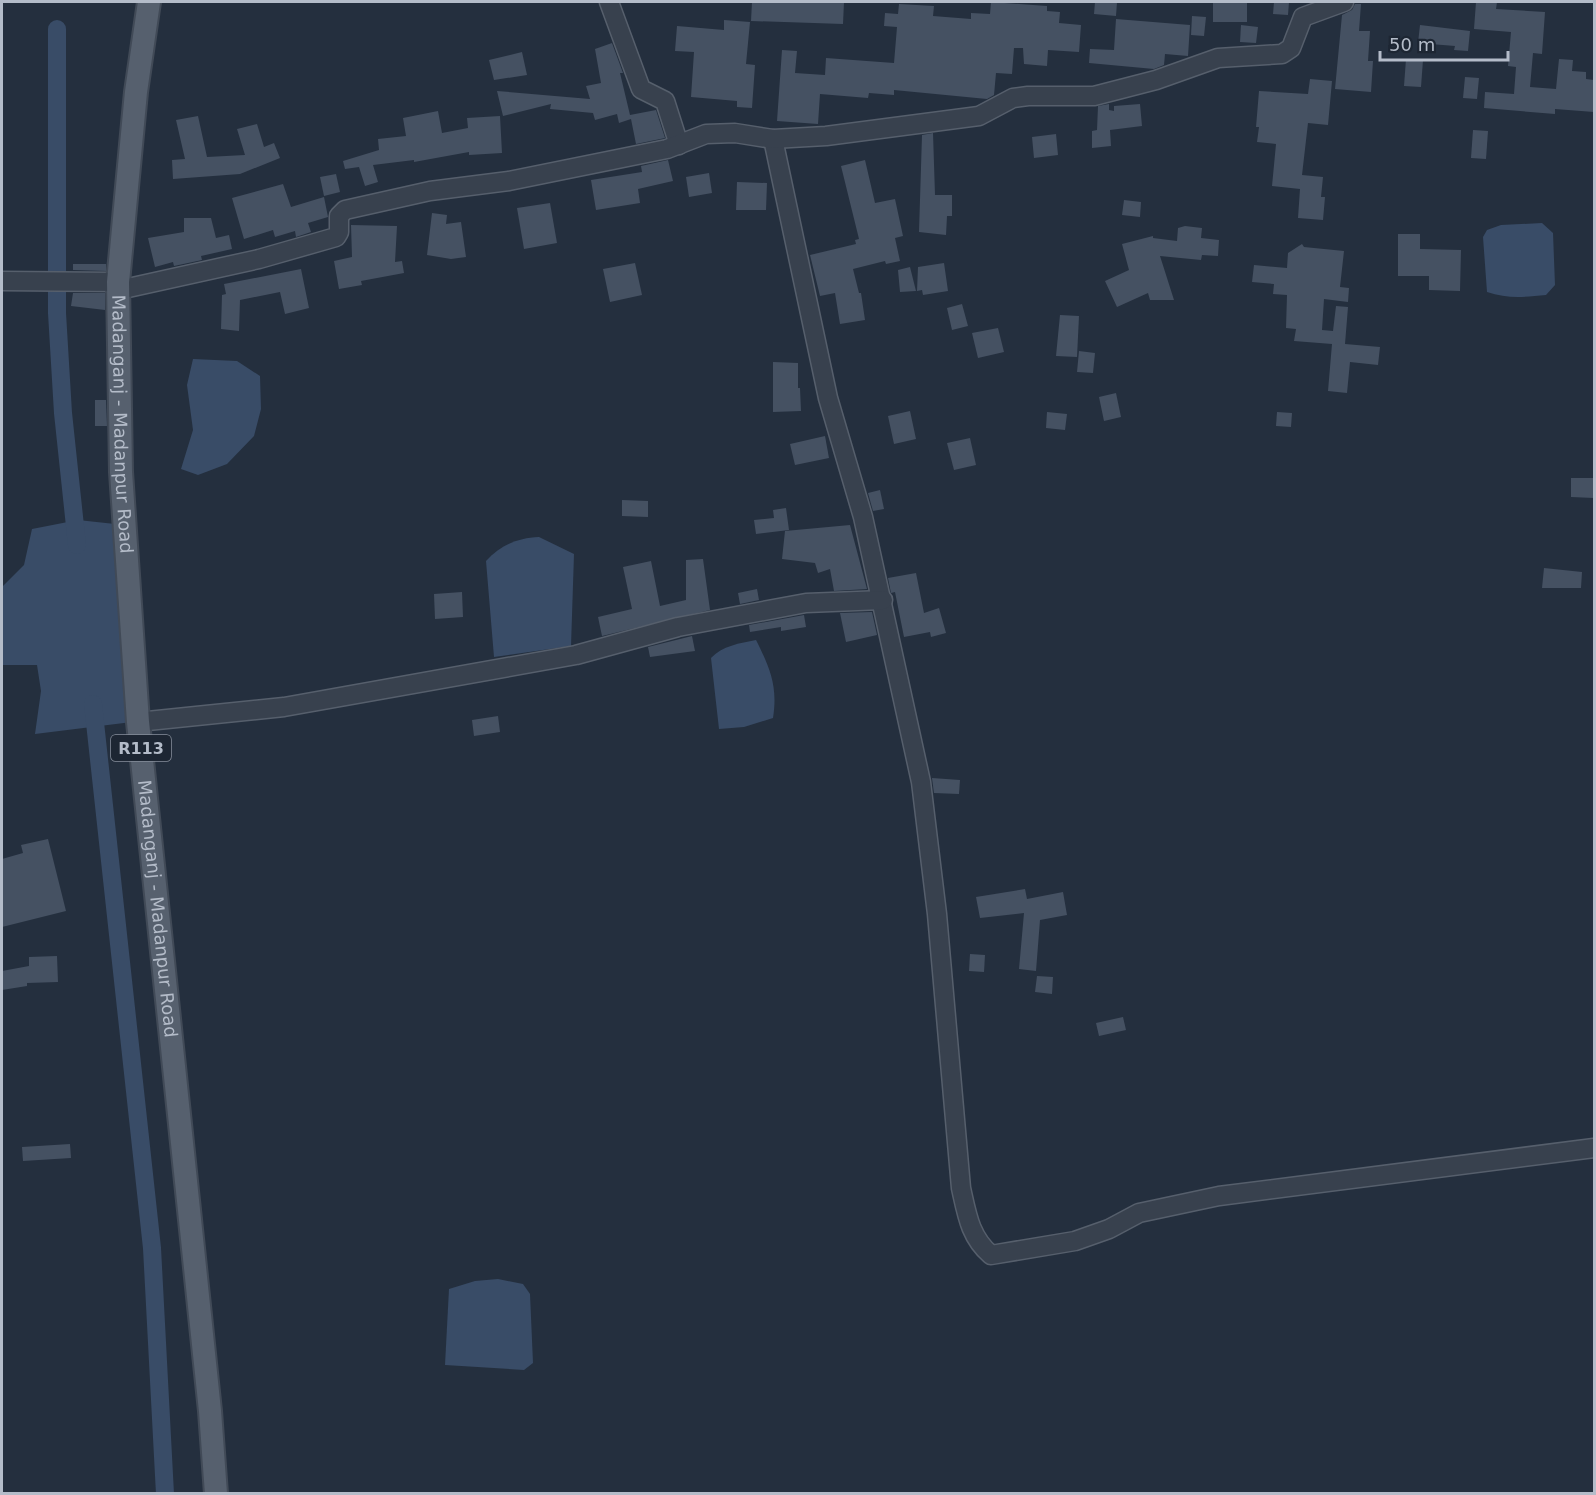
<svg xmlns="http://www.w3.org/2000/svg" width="1596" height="1495" font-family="'DejaVu Sans',sans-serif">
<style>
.water{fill:#394c67}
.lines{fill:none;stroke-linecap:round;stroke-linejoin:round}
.canal{stroke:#394c67;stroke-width:18}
.building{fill:#455162}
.minor-casing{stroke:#565f6c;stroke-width:21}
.major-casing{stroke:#414a57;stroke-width:26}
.minor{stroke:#38414e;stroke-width:18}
.major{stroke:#56606e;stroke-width:22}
.labels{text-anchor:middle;stroke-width:5;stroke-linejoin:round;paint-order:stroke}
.shield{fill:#1d2633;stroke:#878f9c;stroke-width:1.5}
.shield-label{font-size:16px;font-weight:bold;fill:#b4bcc9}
.street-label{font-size:18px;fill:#b4bcc9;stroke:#1d2633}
</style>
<rect width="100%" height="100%" fill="#242f3e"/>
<g class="water">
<path d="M1542 223 1553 233 1555 285 1546 295C1525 297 1507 299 1487 292L1483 237 1487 230 1501 225Z"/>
<path d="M193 359 237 361 260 376 261 409 254 436 227 464 198 475 181 469 193 430 187 385Z"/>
<path d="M78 520 115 524 132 722 35 734 41 691 37 665H2V587L24 565 32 529Z"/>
<path d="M539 537 574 554 571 646 494 657 486 561C501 545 517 538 539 537Z"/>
<path d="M756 640C770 668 778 686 773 718L744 727 719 729 711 658C722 646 740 643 756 640Z"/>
<path d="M498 1279 523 1284 530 1294 533 1363 524 1370 445 1365 449 1289 475 1281Z"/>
</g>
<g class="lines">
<g class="canal">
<path d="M57 29V313L63 413 77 545"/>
<path d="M93 704 152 1248 165 1494"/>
</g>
</g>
<g class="building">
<path d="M752 2H844L843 24 751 21Z"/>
<path d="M991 2 1047 6V11L1060 12 1059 23 1081 25 1079 52 1048 50 1047 66 1024 64 1023 48H1014L1012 74 996 73 994 95 987 99 894 90V95L869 93 868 98 820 94 818 124 777 121 782 50 797 51 795 73 825 75 826 58 894 63 897 27 884 26 885 13 898 14 899 4 934 6 933 16 971 19V13L990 14Z"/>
<path d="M1095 2H1117L1116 16 1094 14Z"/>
<rect x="1213" y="2" width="34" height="20"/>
<path d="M1274 2H1289L1288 15 1273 14Z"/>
<path d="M1476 2H1497L1496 9 1545 12 1542 54 1533 53 1530 87 1556 89 1559 59 1573 60 1572 71 1586 72V79L1594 80V112L1555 109V114L1484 108 1485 92 1514 94 1516 67 1508 66 1511 32 1474 29Z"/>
<path d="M1355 4H1361L1359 31H1370L1368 61H1373L1371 92 1335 89 1342 15 1352 10Z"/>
<path d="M1192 16 1206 17 1204 36 1191 35Z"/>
<path d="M1116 19 1190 25 1188 56 1165 54 1164 65 1154 69 1089 63 1090 49 1114 50Z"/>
<path d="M724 20 750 22 746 64 755 65 752 108 737 107V101L691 97 694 52 675 51 677 26 724 30Z"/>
<path d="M1241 25 1258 27 1256 43 1240 42Z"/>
<path d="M1420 25 1470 31 1468 51 1454 50 1455 46 1418 43Z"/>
<path d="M612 43 623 73H620L630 115 656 110 665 138 636 144 631 119 619 123 617 114 595 120 593 113 550 109 551 104 503 116 497 91 590 99 586 86 601 83 595 49Z"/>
<path d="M522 52 527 75 494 80 489 60Z"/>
<path d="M1406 59 1423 60 1421 87 1404 86Z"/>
<path d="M1465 77 1479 78 1477 99 1463 98Z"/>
<path d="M1310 79 1332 81 1328 125 1308 123 1302 175 1323 177 1321 197H1325L1323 220 1298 218 1300 189 1272 186 1276 144 1257 142 1259 127H1256L1259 91 1308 94Z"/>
<path d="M1109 104V110L1114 111V106L1140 104 1142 126 1110 130 1111 146 1092 148V131L1097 130 1098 106Z"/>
<path d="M438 111 442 133 468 128 467 118 500 116 502 153 469 155V152L414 162V160L373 165 378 182 365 186 359 167 345 169 343 161 379 150 378 139 406 136 403 118Z"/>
<path d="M198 116 207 157 245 155 237 129 257 124 264 147 274 143 280 158 240 174 173 179 172 160 185 159 176 120Z"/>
<path d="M1473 130 1488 131 1486 159 1471 158Z"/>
<path d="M933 133 935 195H952V216H947L946 235 919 232 922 135Z"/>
<path d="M1056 134 1058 155 1034 158 1032 137Z"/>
<path d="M668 160 673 181 638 189 640 203 596 210 591 180 642 172 641 166Z"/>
<path d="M865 160 875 203 895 199 903 236 895 238 900 261 886 264 885 261 853 269 859 293H861L865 320 840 324 835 293 820 296 810 255 856 244 855 240 859 239 841 166Z"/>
<path d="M709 173 712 193 689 197 686 177Z"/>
<path d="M336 174 340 192 324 196 320 177Z"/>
<path d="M737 182 767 183 766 210H736Z"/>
<path d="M283 184 291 207 324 197 328 217 308 223 311 232 296 237 295 231 275 237 273 230 244 239 232 198Z"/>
<path d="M1124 200 1141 202 1140 217 1122 215Z"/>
<path d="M550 203 557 243 524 249 517 208Z"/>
<path d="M432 213 447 215 446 224 461 222 466 257 451 259 427 255Z"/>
<path d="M184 218H211L216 238 229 235 232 249 201 256 202 260 174 266 173 262 155 267 148 238 184 232Z"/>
<path d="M351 225 397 226 395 262 402 261 404 273 361 281 362 285 339 289 334 261 352 257Z"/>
<path d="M1185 226 1202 228 1201 238 1219 240 1218 256 1202 255 1201 260 1160 256 1174 300H1150L1148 293 1117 307 1105 281 1129 270 1122 244 1153 236V238L1177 241 1178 228Z"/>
<path d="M1398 234H1420V249L1461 250 1460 291 1429 290V276H1398Z"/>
<path d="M1302 244 1304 247 1344 251 1340 287 1349 288 1348 302 1324 299 1322 330 1333 331 1336 306 1348 307 1345 344 1380 347 1378 365 1350 362 1347 393 1328 391 1332 344 1294 341 1296 329 1286 328 1287 295 1273 294 1274 284 1252 282 1254 265 1287 268 1288 253Z"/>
<path d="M635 263 642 295 610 302 603 269Z"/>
<path d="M944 263 948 291 923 295 922 290 917 291 918 267Z"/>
<path d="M73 264H106V271L73 270Z"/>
<path d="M910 267 916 291 900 292 898 270Z"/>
<path d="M301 269 309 308 285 314 280 292 240 300 239 331 221 329 222 295 226 294 224 284Z"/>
<path d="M73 293H105V310L71 306Z"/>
<path d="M962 304 968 326 952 330 947 308Z"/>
<path d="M1060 315 1079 316 1077 357 1056 356Z"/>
<path d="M998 328 1004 352 978 358 972 333Z"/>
<path d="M1079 351 1095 353 1093 373 1077 372Z"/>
<path d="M773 362 798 363V388H800L801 411 773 412Z"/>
<path d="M1116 393 1121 417 1104 421 1099 397Z"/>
<path d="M95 400H106L107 426H95Z"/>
<path d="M910 411 916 439 894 444 888 416Z"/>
<path d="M1047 412 1067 414 1065 430 1046 428Z"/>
<path d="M1277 412 1292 413 1291 427 1276 426Z"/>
<path d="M825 436 829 458 795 465 790 444Z"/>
<path d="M970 438 976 465 954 470 947 443Z"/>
<path d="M1571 478H1594V498L1571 497Z"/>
<path d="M880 490 884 509 873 511 868 493Z"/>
<path d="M622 500 648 501V517L622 516Z"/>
<path d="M786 508 789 530 756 534 754 520 774 518 773 510Z"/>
<path d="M850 525 867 589 834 591 830 569 818 573 815 563 782 559 785 531Z"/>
<path d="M703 559 710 610 602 636 598 617 632 609 623 567 651 561 660 606 686 600V560Z"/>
<path d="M1544 568 1582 572 1581 588H1542Z"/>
<path d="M916 573 924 613 939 608 946 633 931 637 930 632 904 637 895 592 891 593 888 578Z"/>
<path d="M757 589 759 600 740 604 738 593Z"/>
<path d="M462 592 463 617 435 619 434 594Z"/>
<path d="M872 612 877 635 846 642 840 613Z"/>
<path d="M804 615 806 627 781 631V627L750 632 749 625Z"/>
<path d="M692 636 695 651 650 657 648 647Z"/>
<path d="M498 716 500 732 474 736 472 720Z"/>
<path d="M932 778 960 780 959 794 934 793Z"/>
<path d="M48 839 66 911 2 927V859L23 853 21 845Z"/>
<path d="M1025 889 1027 899 1063 892 1067 915 1040 920 1036 971 1019 969 1024 913 980 918 976 897Z"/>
<path d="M970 954 985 955 984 972 969 971Z"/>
<path d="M57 956 58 982 27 983V986L2 990V971L29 966V957Z"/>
<path d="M1037 976 1053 977 1052 994 1035 992Z"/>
<path d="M1123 1017 1126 1030 1099 1036 1096 1023Z"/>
<path d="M70 1144 71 1158 23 1161 22 1147Z"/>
</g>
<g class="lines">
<g class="minor-casing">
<g id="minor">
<path d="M609 2 641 89 665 101 679 145"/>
<path d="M773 139 828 398 863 517 921 782 937 914 961 1188C967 1215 970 1237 991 1255L1075 1241 1109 1229 1139 1213 1219 1196 1594 1148"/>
<path d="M2 281 118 282"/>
<path d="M119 290 259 259 336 237 339 232V216L345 210 430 191 509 181 667 149 706 134 735 133 773 139 826 136 979 116 1013 98 1028 96H1094L1156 80 1218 58 1282 54 1291 48 1303 17 1344 2"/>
<path d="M138 722 284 707 576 655 678 627 806 603 883 600"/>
</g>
</g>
<g class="major-casing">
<g id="major">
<path id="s1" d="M149 2 136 92 118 282 121 472 138 722 210 1411 216 1494"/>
</g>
</g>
<use href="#minor" class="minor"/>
<use href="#major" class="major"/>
</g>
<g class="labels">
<rect class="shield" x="111" y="735" width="60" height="26" rx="4.5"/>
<g class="shield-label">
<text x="141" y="754">R113</text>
</g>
<g class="street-label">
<text dy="6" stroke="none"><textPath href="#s1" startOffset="424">Madanganj - Madanpur Road</textPath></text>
<text dy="6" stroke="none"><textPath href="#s1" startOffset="910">Madanganj - Madanpur Road</textPath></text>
</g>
</g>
<rect width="1596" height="1495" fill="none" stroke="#b4bcc9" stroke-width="6"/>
<path d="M1380 51v9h128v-9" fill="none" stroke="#b4bcc9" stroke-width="3"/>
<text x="1389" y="51" font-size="18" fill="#b4bcc9" stroke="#1d2633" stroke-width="4.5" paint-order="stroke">50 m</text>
</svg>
